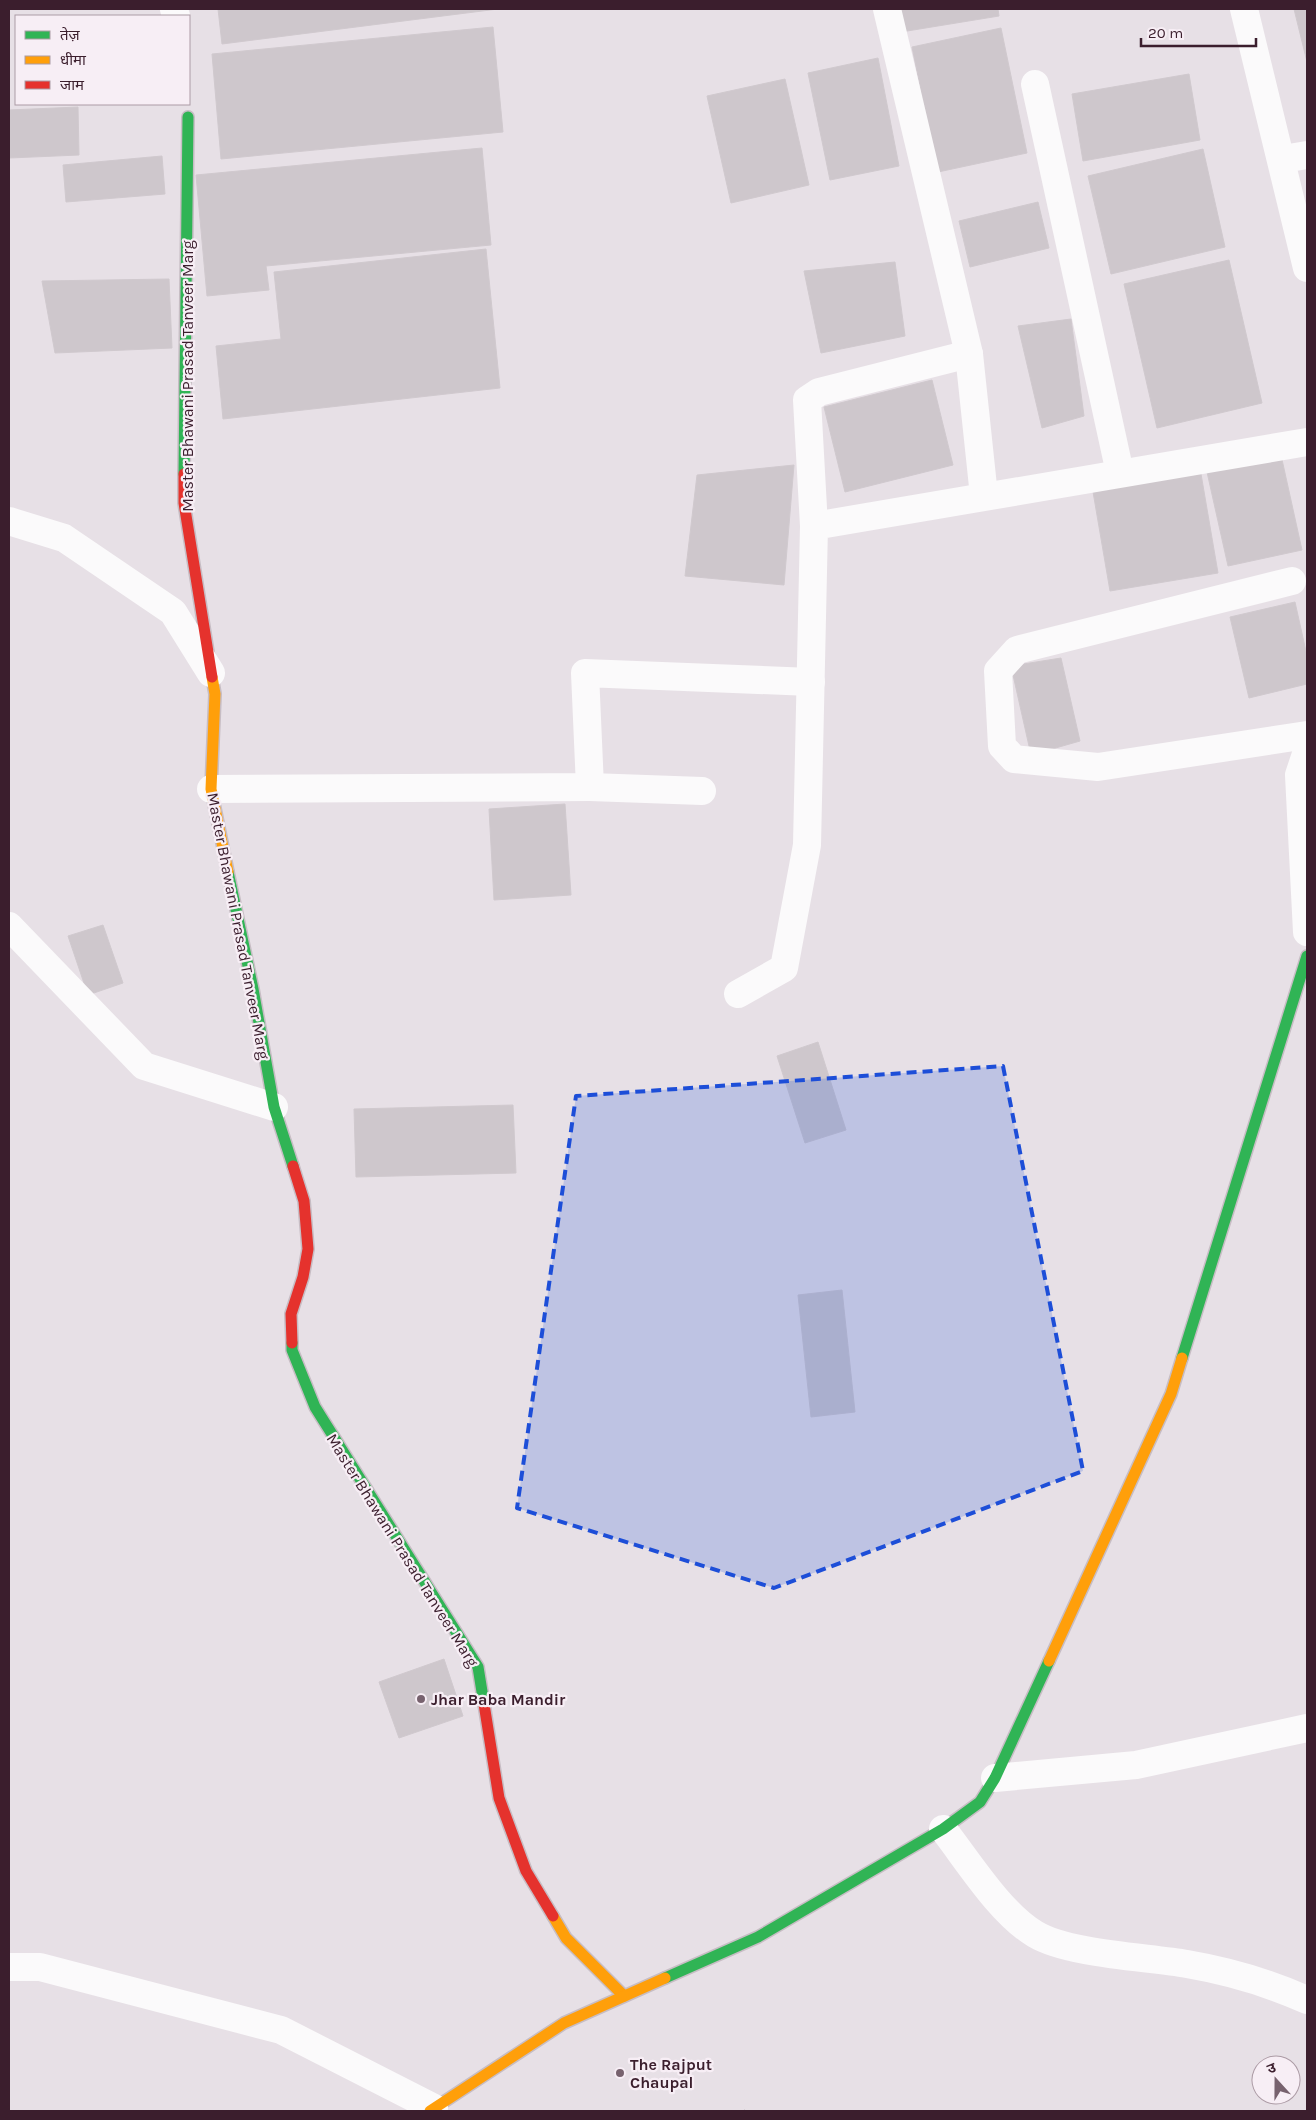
<svg xmlns="http://www.w3.org/2000/svg" width="1316" height="2120" font-family="Karla,'Noto Sans Devanagari',sans-serif">
<style>
.building{fill:#cec7cc;stroke:#d0c9ce}
.lines{fill:none;stroke-linecap:round;stroke-linejoin:round}
.fast-casing{stroke:#c7bdc4;stroke-width:14}
.slow-casing{stroke:#c7bdc4;stroke-width:14}
.jam-casing{stroke:#c7bdc4;stroke-width:14}
.path{stroke:#c8bec4;stroke-width:3;stroke-dasharray:2.5 4;stroke-linecap:butt}
.street{stroke:#fbfafb;stroke-width:28}
.fast{stroke:#30b455;stroke-width:11}
.slow{stroke:#ff9f0a;stroke-width:11}
.jam{stroke:#e5322d;stroke-width:11}
.marked{fill:#1d4ed8;fill-opacity:0.2;stroke:#1d4ed8;stroke-width:4;stroke-dasharray:10 6;stroke-linejoin:round}
.poi-dot{fill:#77626e;stroke:#f7eef5;stroke-width:2}
.labels{text-anchor:middle;stroke-width:4.5;stroke-linejoin:round;paint-order:stroke}
.street-label{font-size:16px;fill:#3b1e2d;stroke:#f7eef5}
.poi-label{font-size:16px;font-weight:bold;fill:#3b1e2d;stroke:#f7eef5;text-anchor:start}
</style>
<rect width="100%" height="100%" fill="#e7e0e6"/>
<g class="building">
<path d="M218 9H498L222 44Z"/>
<path d="M897 9H998L999 16 901 32Z"/>
<path d="M1294 9H1307V62Z"/>
<path d="M493 27 503 132 221 159 212 54Z"/>
<path d="M1001 28 1027 153 938 172 912 47Z"/>
<path d="M878 58 899 166 830 180 808 73Z"/>
<path d="M1189 74 1200 140 1083 161 1072 94Z"/>
<path d="M785 79 809 185 731 203 707 96Z"/>
<path d="M78 107 79 155 9 158V110Z"/>
<path d="M482 148 491 245 266 266 269 290 207 296 196 175Z"/>
<path d="M1203 149 1225 247 1111 274 1088 176Z"/>
<path d="M162 156 165 194 66 202 63 165Z"/>
<path d="M1038 202 1049 248 970 267 959 221Z"/>
<path d="M486 249 500 388 223 419 216 346 281 339 274 272Z"/>
<path d="M1229 260 1262 403 1157 428 1124 284Z"/>
<path d="M895 262 905 336 821 353 804 271Z"/>
<path d="M169 279 172 348 55 353 42 281Z"/>
<path d="M1071 319 1084 416 1042 428 1018 326Z"/>
<path d="M932 380 953 465 845 492 824 407Z"/>
<path d="M1281 455 1302 550 1228 566 1207 472Z"/>
<path d="M794 465 784 585 685 576 697 475Z"/>
<path d="M1200 468 1218 573 1110 591 1092 486Z"/>
<path d="M1295 602 1307 656V684L1249 698 1230 617Z"/>
<path d="M1061 658 1080 741 1031 755 1011 666Z"/>
<path d="M565 804 571 895 494 900 489 809Z"/>
<path d="M103 925 123 983 88 995 68 936Z"/>
<path d="M818 1042 846 1130 805 1143 777 1056Z"/>
<path d="M513 1105 516 1173 356 1177 354 1109Z"/>
<path d="M842 1290 855 1412 811 1417 798 1295Z"/>
<path d="M444 1659 463 1716 399 1738 379 1682Z"/>
</g>
<g class="lines">
<g class="fast-casing">
<g id="fast">
<path d="M184 474 188 117"/>
<path d="M228 872 253 989 274 1107 293 1166"/>
<path d="M292 1343V1350L315 1407 478 1667 484 1704"/>
<path d="M1182 1358 1307 956"/>
<path d="M665 1978 758 1937 943 1829 980 1802 995 1778 1049 1661"/>
</g>
</g>
<g class="slow-casing">
<g id="slow">
<path d="M212 677 215 694 211 789 228 872"/>
<path d="M1049 1661 1171 1394 1182 1358"/>
<path d="M553 1916 566 1938 624 1996"/>
<path d="M430 2111 564 2023 665 1978"/>
</g>
</g>
<g class="jam-casing">
<g id="jam">
<path d="M184 474V503L212 677"/>
<path d="M292 1343 291 1314 303 1277 308 1249 304 1201 293 1166"/>
<path d="M484 1704 499 1798 526 1871 553 1916"/>
</g>
</g>
<path class="path" d="M744 2111H745"/>
<g class="street">
<path d="M174 9 176 16"/>
<path d="M887 9 969 354"/>
<path d="M1244 9 1307 268"/>
<path d="M1035 84 1120 473"/>
<path d="M1283 159 1307 155"/>
<path d="M9 521 64 538 173 612 211 673"/>
<path d="M814 526 807 400 819 392 969 354 984 496"/>
<path d="M1292 581 1017 650 998 671 1002 746 1014 759 1098 767 1307 735"/>
<path d="M1307 751 1299 775 1307 932"/>
<path d="M590 787 702 791"/>
<path d="M211 789 590 787 585 673 811 682"/>
<path d="M9 926 144 1066 274 1107"/>
<path d="M738 994 784 968 807 845 814 526 1307 442"/>
<path d="M995 1778 1136 1765 1307 1728"/>
<path d="M943 1829C968 1861 1000 1913 1035 1934 1068 1954 1147 1957 1187 1964 1228 1971 1269 1983 1307 2000"/>
<path d="M9 1967H40L281 2030 434 2108"/>
</g>
<use href="#fast" class="fast"/>
<use href="#slow" class="slow"/>
<use href="#jam" class="jam"/>
</g>
<path class="marked" d="M1003 1066 1083 1471 774 1588 517 1508 576 1096Z"/>
<g class="poi-dot">
<circle cx="421" cy="1699" r="5"/>
<circle cx="620" cy="2073" r="5"/>
</g>
<g class="labels">
<g class="street-label">
<text transform="translate(187 376) rotate(-90)" y="6">Master Bhawani Prasad Tanveer Marg</text>
<text transform="translate(239 926) rotate(79)" y="6">Master Bhawani Prasad Tanveer Marg</text>
<text transform="translate(403 1550) rotate(58)" y="6">Master Bhawani Prasad Tanveer Marg</text>
</g>
<g class="poi-label">
<text x="431" y="1705">Jhar Baba Mandir</text>
<text x="630" y="2070">The Rajput<tspan x="630" dy="18">Chaupal</tspan></text>
</g>
</g>
<rect width="1316" height="2120" fill="none" stroke="#3b1e2d" stroke-width="20"/>
<rect x="15" y="15" width="175" height="90" fill="#f7eef5" stroke="#ac9ba5"/>
<rect x="25" y="31" width="25" height="8" fill="#30b455" stroke="#ac9ba5"/>
<text x="60" y="40" font-size="15" fill="#3b1e2d">तेज़</text>
<rect x="25" y="56" width="25" height="8" fill="#ff9f0a" stroke="#ac9ba5"/>
<text x="60" y="65" font-size="15" fill="#3b1e2d">धीमा</text>
<rect x="25" y="81" width="25" height="8" fill="#e5322d" stroke="#ac9ba5"/>
<text x="60" y="90" font-size="15" fill="#3b1e2d">जाम</text>
<g transform="translate(1276 2080) rotate(339)"><circle r="24" fill="#f7eef5" stroke="#ac9ba5"/>
<path d="M0-4L9 19L0 12L-9 19Z" fill="#77626e"/>
<text y="-8" font-size="14" font-weight="bold" text-anchor="middle" fill="#3b1e2d">उ</text>
</g>
<path d="M1141 38v8h115v-8" fill="none" stroke="#3b1e2d" stroke-width="2.5"/>
<text x="1148" y="38" font-size="15" fill="#3b1e2d" stroke="#f7eef5" stroke-width="4" paint-order="stroke">20 m</text>
</svg>
